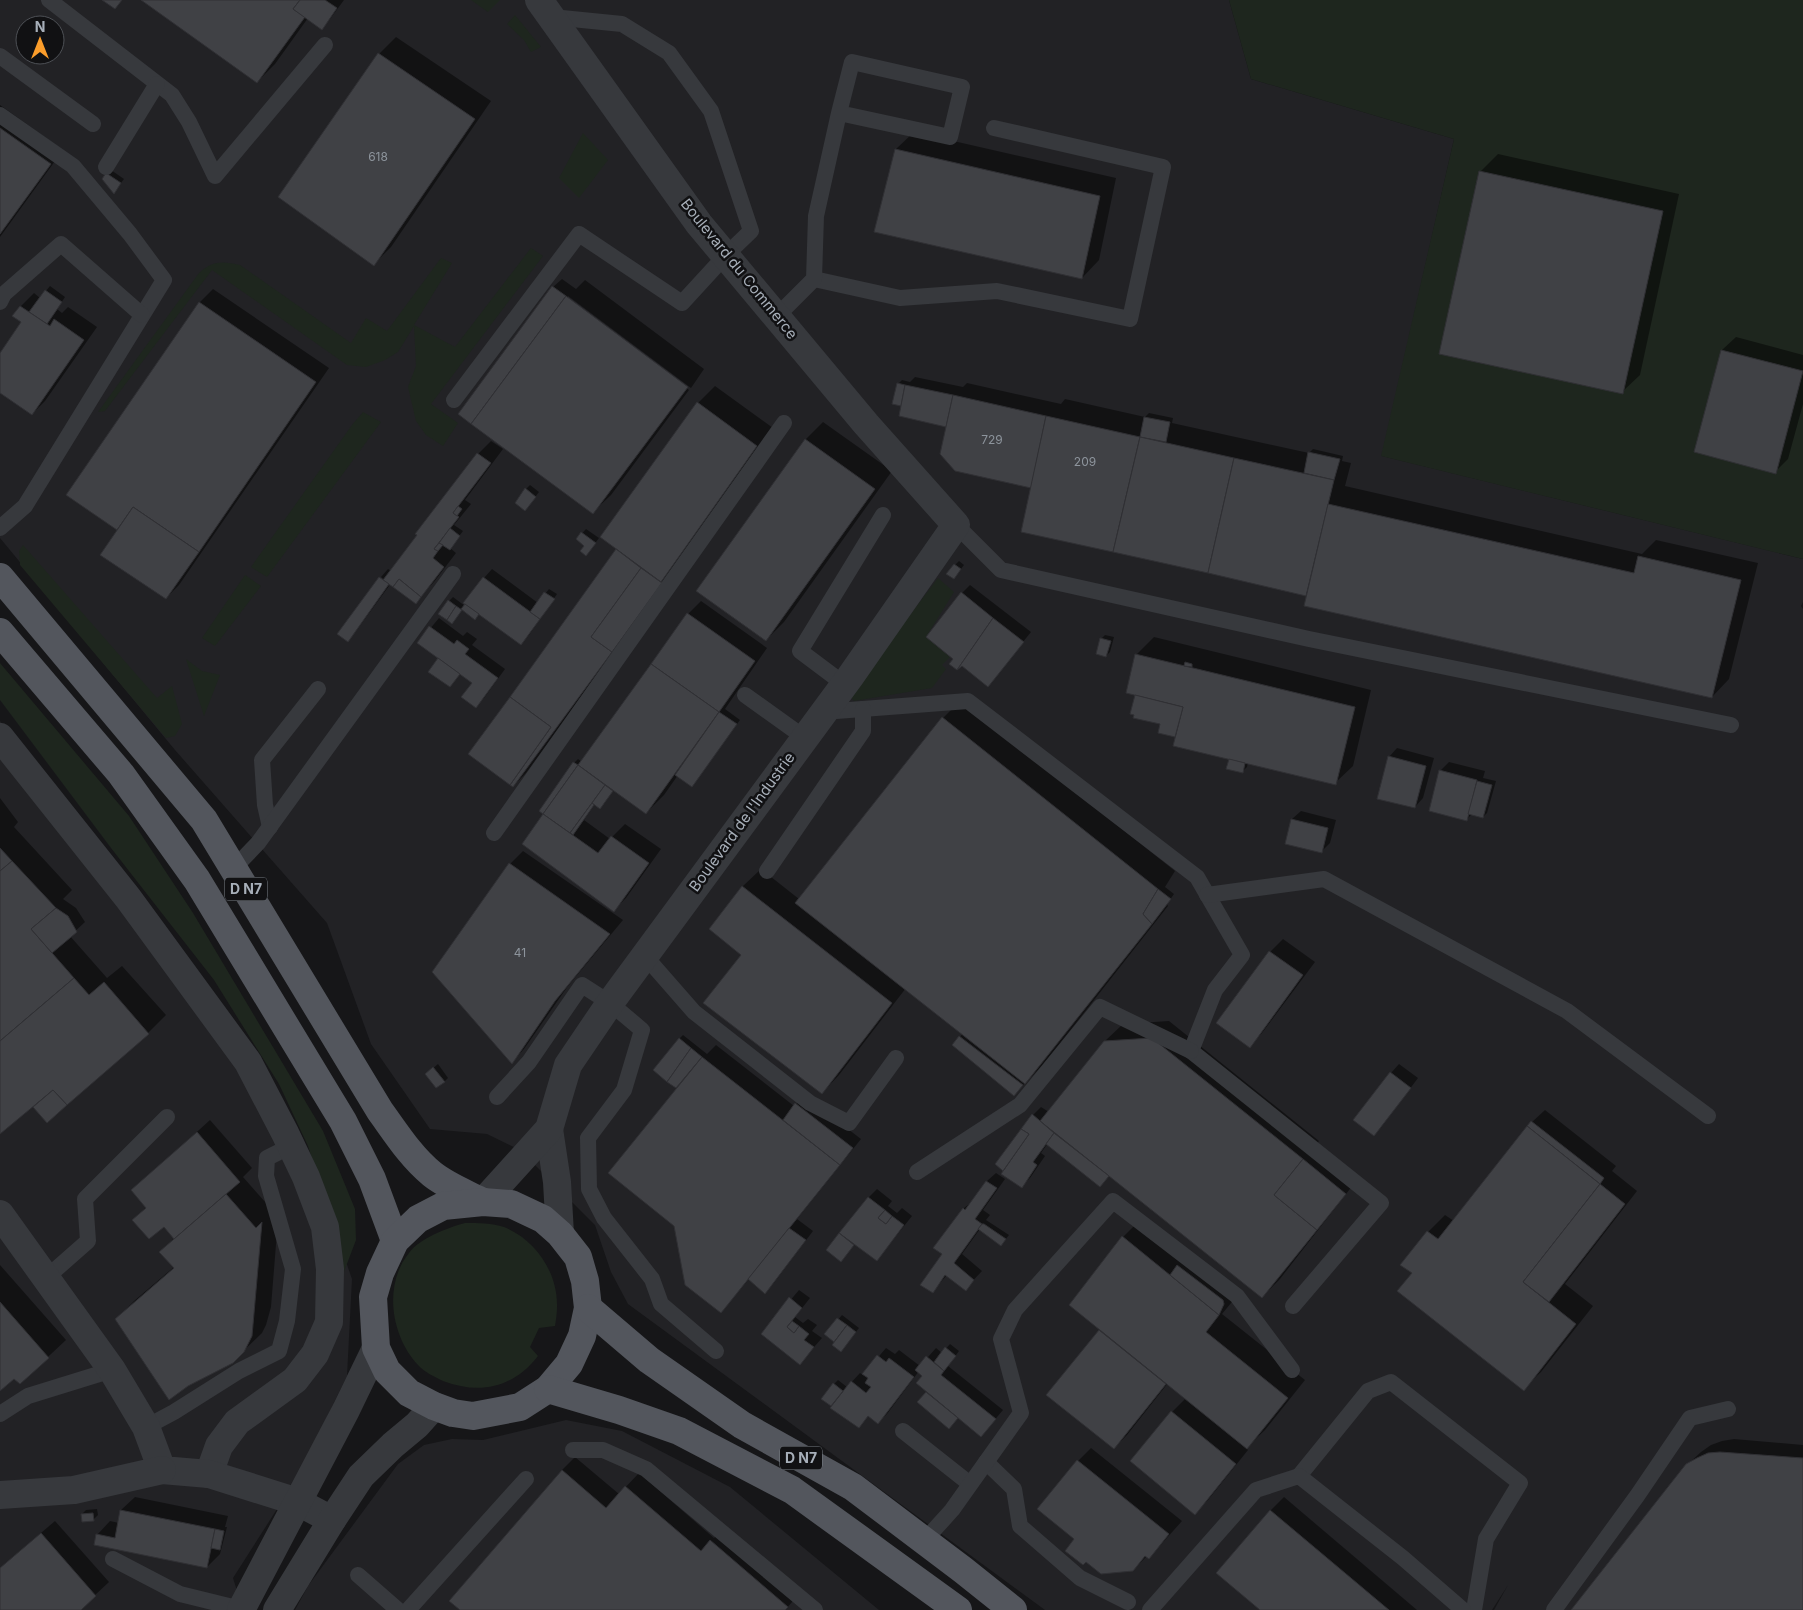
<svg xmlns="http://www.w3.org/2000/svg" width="1803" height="1610" font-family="Inter,sans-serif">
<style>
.built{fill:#222225;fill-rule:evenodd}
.green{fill:#1e261e}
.shadow{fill:#0007;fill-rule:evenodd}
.building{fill:#404145;stroke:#303034}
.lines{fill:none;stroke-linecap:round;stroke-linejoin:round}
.lane{stroke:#37393d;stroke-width:16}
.street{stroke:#37393d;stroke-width:28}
.primary{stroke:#53565d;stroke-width:28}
.labels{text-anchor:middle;stroke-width:5;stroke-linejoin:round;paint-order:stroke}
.number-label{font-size:12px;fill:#8d949c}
.shield{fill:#111113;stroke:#7a8087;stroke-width:1}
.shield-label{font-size:14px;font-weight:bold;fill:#a7afb9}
.street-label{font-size:15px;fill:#a7afb9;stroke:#111113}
</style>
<rect width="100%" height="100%" fill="#161618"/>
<g class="built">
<path d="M0 0H1229L1251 79 1454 139 1382 456 1803 559V602L1801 606 1803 609V1610H1494L1508 1585 1492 1610H1045L628 1304 611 1272 595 1225 520 1150 487 1134 430 1129 371 1044 327 923 175 750 0 538ZM25 25H55V55H25Z"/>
<path d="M0 721 263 1065 303 1138 352 1279 347 1376 300 1473 233 1578 243 1610H0Z"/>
<path d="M566 1420 622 1431 730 1487 879 1610H295L308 1586 398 1464 424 1445 452 1439 483 1440Z"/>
</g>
<g class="green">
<path d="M471 0H500L488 12Z"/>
<path d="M1229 0H1803V559L1381 456 1454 139 1251 79Z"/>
<path d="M515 15 541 47 531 52 524 40 507 24Z"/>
<path d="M583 133 608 160 579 198 559 178Z"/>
<path d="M531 248 543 256 431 404 458 423 443 446 426 435 416 421 408 387 416 366 414 326 398 352 385 360 366 367 347 365 212 270 105 411 98 412 199 273C213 261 221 261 240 265L351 343 366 318 387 331 441 258 452 263 414 325 455 347Z"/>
<path d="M363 412 381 422 267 577 251 567 352 425Z"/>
<path d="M23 545 157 698 172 686 182 724 175 736 166 738 20 565 19 551Z"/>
<path d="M245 575 261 586 215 646 202 638Z"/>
<path d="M938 578 954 592 926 637 950 657 942 665 946 669 932 688 854 701 849 695Z"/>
<path d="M186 659 202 671 220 675 204 716Z"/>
<path d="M0 663 129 816 193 913 323 1131 355 1209 356 1240 342 1277 333 1225 308 1146 279 1084 214 980 111 848 0 700Z"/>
<path d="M465 1223C478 1223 492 1223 504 1227 536 1240 558 1273 557 1307 557 1313 556 1320 555 1326L539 1328 530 1347 538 1356C513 1388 480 1395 443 1381 435 1377 424 1372 418 1365 391 1336 383 1285 409 1253 420 1238 447 1228 465 1223Z"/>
</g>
<g class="shadow">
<path d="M143 0H344L330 19 322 28 308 18 275 64 257 82Z"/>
<path d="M396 37 491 101 391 247 374 264 379 54Z"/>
<path d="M0 105 63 150 0 237Z"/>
<path d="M914 132 1116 178 1099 260 1082 278 896 149Z"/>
<path d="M1498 154 1679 194 1640 375 1622 392 1480 172Z"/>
<path d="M111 170 124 179 114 192 107 173Z"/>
<path d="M562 279 576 289 585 280 704 369 691 388 568 296V299L689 390 611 495 593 512 553 287Z"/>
<path d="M50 286 65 297 57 309 62 313 68 307 97 327 45 401 32 414 0 391V355L23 322 21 306 34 293 40 298Z"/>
<path d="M213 289 329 368 179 585 166 598 119 530 67 494 200 302Z"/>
<path d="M1736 337 1803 355V404L1788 459 1775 472 1722 350Z"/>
<path d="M915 377 963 387 967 383 1061 404 1065 399 1145 417 1149 413 1173 418 1172 423 1309 453 1313 449 1343 456 1342 461 1351 463 1345 486 1642 554 1656 540 1758 563 1729 679 1712 697 1308 595 1022 531 1032 487 948 423 903 402 898 384 902 380 910 382Z"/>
<path d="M715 386 773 428 624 639 526 773 513 786 470 754 618 549 698 403Z"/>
<path d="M823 422 892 471 784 622 766 640 806 439Z"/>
<path d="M491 441 503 449 465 500 471 504 454 525 463 531 450 548 456 553 434 582 425 591 393 586 381 577 388 569 391 571 478 454Z"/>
<path d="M530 485 539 492 529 505 526 489Z"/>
<path d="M586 529 599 538 590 550 577 539Z"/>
<path d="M959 561 964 565 957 574 955 565Z"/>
<path d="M492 569 538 603 549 589 557 594 529 635 521 644 480 613 462 609 456 618 449 601 453 597 465 606 484 578Z"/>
<path d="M379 578 389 586 356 631 348 640Z"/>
<path d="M970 585 1031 632 988 685 955 659 962 593Z"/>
<path d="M701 601 767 648 725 709 740 720 692 785 678 775 664 795 646 813 614 789 604 804H595L584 820 610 839 625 824 661 849 626 898 613 911 544 815 574 763 578 759 582 762 688 614ZM607 779 609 780 582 819H579Z"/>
<path d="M439 618 463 636 467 632 477 639 472 645 505 669 484 698 476 706 473 683 419 642Z"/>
<path d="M1105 635 1114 637 1110 652 1106 656 1101 639Z"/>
<path d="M1154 637 1371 690 1353 766 1335 783 1248 762 1247 767 1243 771 1230 758 1178 733 1175 735 1136 696V655Z"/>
<path d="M960 701 1175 871 1165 887 1174 894 1167 904 1168 906 1043 1065 1014 1094 954 1045 963 1033 906 988 839 1075 822 1093 743 954 710 929 743 886 761 869 799 899 943 718Z"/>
<path d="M1397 748 1434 758 1423 798 1415 807 1389 757Z"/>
<path d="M1449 762 1485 771 1483 778 1496 781 1487 813 1483 817 1472 814 1466 820 1440 771Z"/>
<path d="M0 798 18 822 14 827 72 890 63 899 76 908 85 922 70 936 107 978 122 966 166 1015 148 1033 47 1121 33 1105 0 1133Z"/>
<path d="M1301 811 1336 820 1330 843 1322 851 1292 819Z"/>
<path d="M523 851 623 920 568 986 524 1049 512 1062 510 864Z"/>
<path d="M1283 939 1315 962 1262 1033 1249 1046 1218 1023 1270 952Z"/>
<path d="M1169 1021 1319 1141 1311 1151 1353 1185 1280 1279 1262 1297 1110 1175 1100 1186 1048 1143 1041 1153 1045 1156 1030 1178 1021 1186 997 1164 1033 1115 1041 1107 1049 1112 1105 1041 1123 1024Z"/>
<path d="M683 1035 707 1054 716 1045 794 1106 805 1096 861 1139 797 1219 813 1231 773 1284 765 1292 749 1279 721 1311 681 1082 679 1039Z"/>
<path d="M438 1064 448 1078 444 1082 431 1070Z"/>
<path d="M1399 1064 1418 1078 1382 1126 1374 1135 1391 1073Z"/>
<path d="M1545 1110 1616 1166 1612 1171 1637 1191 1565 1284 1593 1306 1541 1372 1523 1389 1413 1273 1428 1232 1445 1215 1454 1221 1532 1122Z"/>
<path d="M210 1120 252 1168 243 1177 274 1212 279 1207 271 1307 266 1325 262 1333 232 1362 117 1319 134 1301 174 1267 161 1252 174 1238 164 1225 134 1220 147 1206 133 1190Z"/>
<path d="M996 1173 1005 1179 983 1210 990 1215 986 1220 1009 1235 1001 1245 980 1229 962 1254 982 1271 965 1289 947 1275 933 1291 944 1254 935 1247 964 1208 973 1201 987 1181Z"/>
<path d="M877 1189 892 1201 888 1206 897 1213 902 1208 912 1216 885 1250 877 1259 855 1243 845 1256 828 1250 869 1197Z"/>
<path d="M1140 1220 1236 1297 1222 1314 1305 1380 1265 1430 1246 1448 1248 1450 1208 1500 1195 1513 1172 1412 1186 1398 1168 1383 1127 1435 1114 1448 1048 1395 1101 1330 1123 1237Z"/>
<path d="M0 1265 66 1340 20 1383 14 1377 0 1389Z"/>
<path d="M799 1290 810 1298 795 1317 803 1323 808 1319 817 1325 812 1331 822 1338 800 1363 762 1334Z"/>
<path d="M842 1315 859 1328 845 1346 826 1334Z"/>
<path d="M950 1344 959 1351 948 1366 1003 1410 981 1436 958 1417 953 1423 919 1402 928 1392 924 1375 919 1371 887 1414 878 1422 869 1415 858 1426 835 1401 834 1384 838 1380 847 1387 860 1373 863 1375 886 1348 895 1354 899 1350 920 1366 936 1348 942 1353Z"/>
<path d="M1734 1439 1803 1445V1610H1573L1687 1465 1701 1452 1711 1445 1722 1441Z"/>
<path d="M1091 1448 1182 1521 1149 1558 1147 1556 1133 1570 1076 1539 1039 1509 1078 1461Z"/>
<path d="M575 1457 619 1494 639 1473 714 1538 724 1528 800 1593 785 1610H462L451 1601 562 1470Z"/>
<path d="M135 1497 228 1516 225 1527H227L220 1554 207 1567 97 1535 110 1521 119 1523 121 1510Z"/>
<path d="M1284 1497 1417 1610H1262L1218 1573 1271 1510Z"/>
<path d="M97 1509 98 1515 94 1519 82 1514 86 1510Z"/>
<path d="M55 1521 109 1582 79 1610H0V1568Z"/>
</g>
<g class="building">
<path d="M102 0H122L115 9Z"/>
<path d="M141 0H300L293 9 305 17 257 83Z"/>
<path d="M300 0H325L337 8 322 30 293 9Z"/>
<path d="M378 53 475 119 374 266 278 197Z"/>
<path d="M0 128 51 164 0 234Z"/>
<path d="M895 149 1100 196 1082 279 874 232Z"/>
<path d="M1479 171 1663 211 1623 394 1439 354Z"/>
<path d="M106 173 121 183 114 194 102 179Z"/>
<path d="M552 286 566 296 471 424 458 414Z"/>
<path d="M45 290 62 302 47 324 29 312Z"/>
<path d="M566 296 688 387 593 514 471 424Z"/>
<path d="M199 302 316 382 199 552 133 507 117 530 66 495Z"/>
<path d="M20 306 50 326 54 319 84 340 32 415 0 393V353L21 322 12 316Z"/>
<path d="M1721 350 1803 371 1776 474 1694 452Z"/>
<path d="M897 383 905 385 901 406 892 404Z"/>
<path d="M905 385 953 395 946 427 899 416Z"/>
<path d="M953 395 1046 416 1031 488 955 471 940 454Z"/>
<path d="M697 402 757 446 661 582 600 537Z"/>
<path d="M1046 416 1140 437 1113 552 1021 532Z"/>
<path d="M1144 417 1170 422 1166 442 1140 437Z"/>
<path d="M1140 437 1234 458 1208 573 1113 552Z"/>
<path d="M805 439 875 489 766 641 696 591Z"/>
<path d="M1308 452 1340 459 1334 480 1304 473Z"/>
<path d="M477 453 491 463 453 513 459 517 434 549 438 551 433 558 444 567 421 597 399 579 393 587 383 580 417 535 415 534Z"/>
<path d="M1234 458 1334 480 1306 596 1208 573Z"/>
<path d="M525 488 536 497 525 511 515 503Z"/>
<path d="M1328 504 1634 573 1638 556 1741 580 1712 698 1304 606Z"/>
<path d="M458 506 462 509 457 516 453 513Z"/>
<path d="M133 507 199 552 166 599 100 555Z"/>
<path d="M450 528 460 536 450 550 439 543Z"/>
<path d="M581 532 596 543 586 556 580 551 584 546 576 539Z"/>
<path d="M439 543 443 545 438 551 434 549Z"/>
<path d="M616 549 641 568 591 637 612 652 513 787 510 785 551 727 510 697Z"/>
<path d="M954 564 961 569 954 579 946 574Z"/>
<path d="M641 568 662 583 612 652 591 637Z"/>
<path d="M379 577 389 584 348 642 337 634Z"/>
<path d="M483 577 540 619 521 645 463 603Z"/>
<path d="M399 579 421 597 416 604 393 587Z"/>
<path d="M544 592 555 599 540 619 530 612Z"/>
<path d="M961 592 993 618 957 670 949 664 953 659 926 637Z"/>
<path d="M448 600 456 606 447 620 438 614Z"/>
<path d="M465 604 479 614 475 620 461 609Z"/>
<path d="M456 606 462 610 452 624 447 620Z"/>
<path d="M687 613 755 661 719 712 651 664Z"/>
<path d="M993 618 1024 642 988 687 962 666 957 670Z"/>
<path d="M429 626 454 644 457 640 469 649 465 654 498 678 476 708 461 697 472 683 417 643Z"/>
<path d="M1100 638 1111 641 1106 657 1096 654Z"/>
<path d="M1135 654 1355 707 1336 785 1173 746 1183 707 1126 693Z"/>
<path d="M438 658 460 674 450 687 428 672Z"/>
<path d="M1185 662 1192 664V667L1184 666Z"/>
<path d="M651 664 719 712 646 814 578 765Z"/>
<path d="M1135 695 1183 707 1175 737 1158 733 1160 724 1133 718 1134 715 1130 714Z"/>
<path d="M510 697 551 727 510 785 468 754Z"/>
<path d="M719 712 737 724 692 787 675 775Z"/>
<path d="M942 717 1158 889 1143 914 1152 924 1025 1084 795 903Z"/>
<path d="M1388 756 1426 766 1415 808 1377 799Z"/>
<path d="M1229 759 1245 763 1243 773 1226 769Z"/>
<path d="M573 762 578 765 543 814 539 811Z"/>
<path d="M578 765 605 785 570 833 543 814Z"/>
<path d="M1439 770 1477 780 1467 821 1429 811Z"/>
<path d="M1477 781 1492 785 1483 818 1468 814Z"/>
<path d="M605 785 613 791 600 809 592 803Z"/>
<path d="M592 803 594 805 573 835 570 833Z"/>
<path d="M543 814 598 853 611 836 649 863 614 912 522 844Z"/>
<path d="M1291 819 1328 828 1322 853 1285 844Z"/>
<path d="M0 848 12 861 0 871Z"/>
<path d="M12 861 56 908 31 929 74 978 0 1041V871Z"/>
<path d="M509 863 610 934 555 1001 512 1064 432 972Z"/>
<path d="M742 886 892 1003 822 1094 703 1003 741 955 709 929Z"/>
<path d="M1158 889 1171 899 1152 924 1143 914Z"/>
<path d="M56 908 68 916 77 932 52 953 31 929Z"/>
<path d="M1269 951 1303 975 1250 1048 1216 1023Z"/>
<path d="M74 978 89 995 104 982 149 1034 67 1105 53 1090 0 1134V1041Z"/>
<path d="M959 1036 1023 1085 1014 1096 952 1045Z"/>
<path d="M679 1038 691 1048 667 1082 653 1070Z"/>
<path d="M1152 1038 1303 1159 1274 1195 1317 1230 1262 1298 1040 1121 1104 1041Z"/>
<path d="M691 1048 702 1057 676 1088 667 1082Z"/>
<path d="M702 1057 840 1165 721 1313 685 1285 674 1226 608 1173Z"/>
<path d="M433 1067 445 1082 436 1088 425 1074Z"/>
<path d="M1390 1072 1411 1088 1374 1136 1353 1120Z"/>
<path d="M53 1090 67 1105 47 1123 33 1107Z"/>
<path d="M795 1103 853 1148 840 1165 783 1120Z"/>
<path d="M1032 1114 1054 1133 1033 1162 1037 1165 1022 1188 1001 1174 1029 1134 1021 1129Z"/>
<path d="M1531 1121 1604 1178 1600 1184 1527 1126Z"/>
<path d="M1527 1126 1600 1184 1523 1282 1576 1324 1524 1391 1397 1291 1412 1273 1400 1265 1427 1231 1438 1239Z"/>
<path d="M1021 1129 1029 1134 1003 1171 995 1164Z"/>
<path d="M197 1132 240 1182 174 1239 164 1227 149 1239 132 1220 146 1208 131 1190Z"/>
<path d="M1054 1133 1109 1176 1100 1187 1046 1144Z"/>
<path d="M1303 1159 1346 1194 1317 1230 1274 1195Z"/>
<path d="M986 1181 997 1188 975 1219 982 1224 954 1263 974 1280 966 1291 945 1275 933 1293 920 1285 942 1254 933 1248 963 1208 965 1210Z"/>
<path d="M1600 1184 1625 1204 1549 1302 1523 1282Z"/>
<path d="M226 1194 256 1228 262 1222 252 1336 244 1352 233 1363 188 1386 169 1400 115 1319 174 1268 159 1252Z"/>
<path d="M868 1197 885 1210 878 1218 886 1224 892 1216 904 1225 877 1261 839 1233Z"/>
<path d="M885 1210 892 1216 886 1224 878 1218Z"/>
<path d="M982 1224H984L1006 1239 1001 1246 978 1229Z"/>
<path d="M789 1228 806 1240 765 1294 748 1279Z"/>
<path d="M839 1233 854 1245 841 1262 826 1250Z"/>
<path d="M1122 1236 1219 1315 1206 1332 1288 1398 1247 1449 1069 1305Z"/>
<path d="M1177 1265 1223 1300 1224 1304 1219 1315 1170 1275Z"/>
<path d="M789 1297 802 1308 787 1327 794 1333 799 1326 809 1334 804 1340 814 1347 800 1365 761 1334Z"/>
<path d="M0 1302 49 1358 20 1384 14 1379 0 1391Z"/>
<path d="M837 1318 847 1325 834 1342 824 1334Z"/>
<path d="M792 1321 799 1326 794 1333 787 1327Z"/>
<path d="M847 1325 856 1332 841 1352 832 1345Z"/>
<path d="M1099 1330 1166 1384 1114 1449 1046 1395Z"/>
<path d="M945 1347 956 1356 944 1371 934 1362Z"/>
<path d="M877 1355 886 1362 889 1358 914 1377 878 1424 868 1416 859 1428 830 1408 851 1381 866 1393 871 1387 865 1383 868 1378 862 1374Z"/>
<path d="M926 1356 944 1371 941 1375 996 1419 981 1437 916 1383 922 1376 915 1370Z"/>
<path d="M833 1383 843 1391 831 1406 821 1399Z"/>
<path d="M926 1392 958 1418 949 1429 917 1402Z"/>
<path d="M1171 1411 1236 1464 1195 1515 1130 1461Z"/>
<path d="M1720 1452 1803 1458V1610H1571L1686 1464 1697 1458 1708 1453Z"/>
<path d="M1077 1460 1169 1534 1149 1559 1145 1556 1133 1571 1101 1574 1086 1562 1083 1565 1065 1551 1074 1539 1037 1509Z"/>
<path d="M562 1470 606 1508 625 1486 701 1551 710 1540 788 1607 785 1610H460L449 1601Z"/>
<path d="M120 1510 215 1529 207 1568 94 1545 96 1534 115 1538Z"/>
<path d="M1270 1510 1389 1610H1260L1216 1573Z"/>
<path d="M93 1513 94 1521 82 1522 81 1514Z"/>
<path d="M215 1529 224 1531 220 1550 211 1548Z"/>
<path d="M41 1533 96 1596 81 1610H0V1568Z"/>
</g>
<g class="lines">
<g class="lane">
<path d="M49 0 172 95 189 122 215 176 325 45"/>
<path d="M0 56 93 124"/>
<path d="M0 115 73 166 130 234 164 280 25 506 0 528"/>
<path d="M106 167 157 84"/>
<path d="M814 279 900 298 997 291 1130 319 1163 167 994 128"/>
<path d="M0 302 4 294 61 244 142 315"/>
<path d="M776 317 814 279 816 216 839 113 950 137 962 87 852 62 839 113"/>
<path d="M454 400 579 234 682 303 726 255 751 231 711 111 669 53 622 24 552 17"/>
<path d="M956 525 1001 570 1309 639 1731 725"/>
<path d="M844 684 800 651 883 515"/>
<path d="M745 695 805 738"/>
<path d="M823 712 968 701 1197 877 1242 955 1215 990 1191 1051 1381 1203 1293 1306"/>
<path d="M270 827 265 805 262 760 318 689"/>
<path d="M494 833 784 423"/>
<path d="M234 868 258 843 453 574"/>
<path d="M767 871 863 731V709"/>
<path d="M1207 895 1324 879 1567 1011 1708 1116"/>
<path d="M645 956 694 1012 810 1103 849 1123 896 1058"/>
<path d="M497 1097 529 1062 582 985 610 1003 642 1030 624 1090 588 1138 589 1189 604 1218 652 1279 661 1304 716 1351"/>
<path d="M917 1172 1020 1105 1100 1007 1191 1051"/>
<path d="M46 1278 88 1241 85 1199 167 1117"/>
<path d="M0 1414 28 1396 112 1370"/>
<path d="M146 1427 174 1412 239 1371 279 1351 287 1321 293 1269 266 1176 267 1158 291 1146"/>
<path d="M903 1431 970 1484"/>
<path d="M573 1450H603L646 1469 815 1610"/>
<path d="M986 1462 1014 1489 1020 1526 1080 1578 1128 1602"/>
<path d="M1299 1476 1368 1391 1391 1382 1520 1483 1486 1539 1474 1610"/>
<path d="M924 1541 952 1510 1021 1413 1001 1339 1015 1310 1113 1201 1237 1296 1292 1370"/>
<path d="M113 1559 180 1594 241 1609"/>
<path d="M358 1575 398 1610"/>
<path d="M408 1610 526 1479"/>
<path d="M1150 1610 1256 1490 1299 1476 1403 1558 1463 1610"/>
<path d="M1554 1610 1637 1496 1690 1418 1728 1409"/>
</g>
<g class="street">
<path d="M0 737 128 898 248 1062 285 1133 306 1177 325 1227 330 1269 329 1322 315 1354 295 1380 237 1422 219 1446 209 1474"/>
<path d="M549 1129 557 1182 560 1234"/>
<path d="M483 1202 549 1129 568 1065 610 1003 850 677 956 525 866 424 699 224 539 0"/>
<path d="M0 1214 112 1370 146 1427 162 1470 209 1474 298 1502 332 1520"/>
<path d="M0 1495 74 1490 162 1470"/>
<path d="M241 1610 346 1410 376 1348"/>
<path d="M277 1610 332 1520 361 1476 393 1445 417 1425 434 1406"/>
</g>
<g class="primary">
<path d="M0 577 204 820 380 1111C396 1133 411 1157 432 1174 447 1186 465 1193 483 1202"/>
<path d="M0 632 121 774 197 880 343 1121 372 1179 395 1241"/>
<path d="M483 1202 511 1204 543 1219 560 1234 578 1257 585 1281 588 1308 582 1336 569 1364 548 1389 520 1407 473 1416 453 1413 434 1406 409 1393 387 1371 376 1348 373 1297 380 1273 395 1241 418 1219 443 1206Z"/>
<path d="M588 1308 649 1360 742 1425 853 1487 963 1570 1013 1610"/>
<path d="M548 1389 619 1410 679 1431 792 1490 958 1610"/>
</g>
</g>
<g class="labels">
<g class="number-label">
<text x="378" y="161">618</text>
<text x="992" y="444">729</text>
<text x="1085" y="466">209</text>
<text x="520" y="957">41</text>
</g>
<g class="shield">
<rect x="225" y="877.5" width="42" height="23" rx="4"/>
<rect x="780" y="1446.5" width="42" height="23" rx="4"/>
</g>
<g class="shield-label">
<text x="246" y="894">D N7</text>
<text x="801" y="1463">D N7</text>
</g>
<g class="street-label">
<text transform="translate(739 269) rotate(51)" y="5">Boulevard du Commerce</text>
<text transform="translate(742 822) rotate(-54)" y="5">Boulevard de l'Industrie</text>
</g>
</g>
<g transform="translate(40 40)"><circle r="24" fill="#111113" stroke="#4d5055"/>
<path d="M0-4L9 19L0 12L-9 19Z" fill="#fb9d2b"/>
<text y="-8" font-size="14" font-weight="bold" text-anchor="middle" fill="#a7afb9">N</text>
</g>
</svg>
